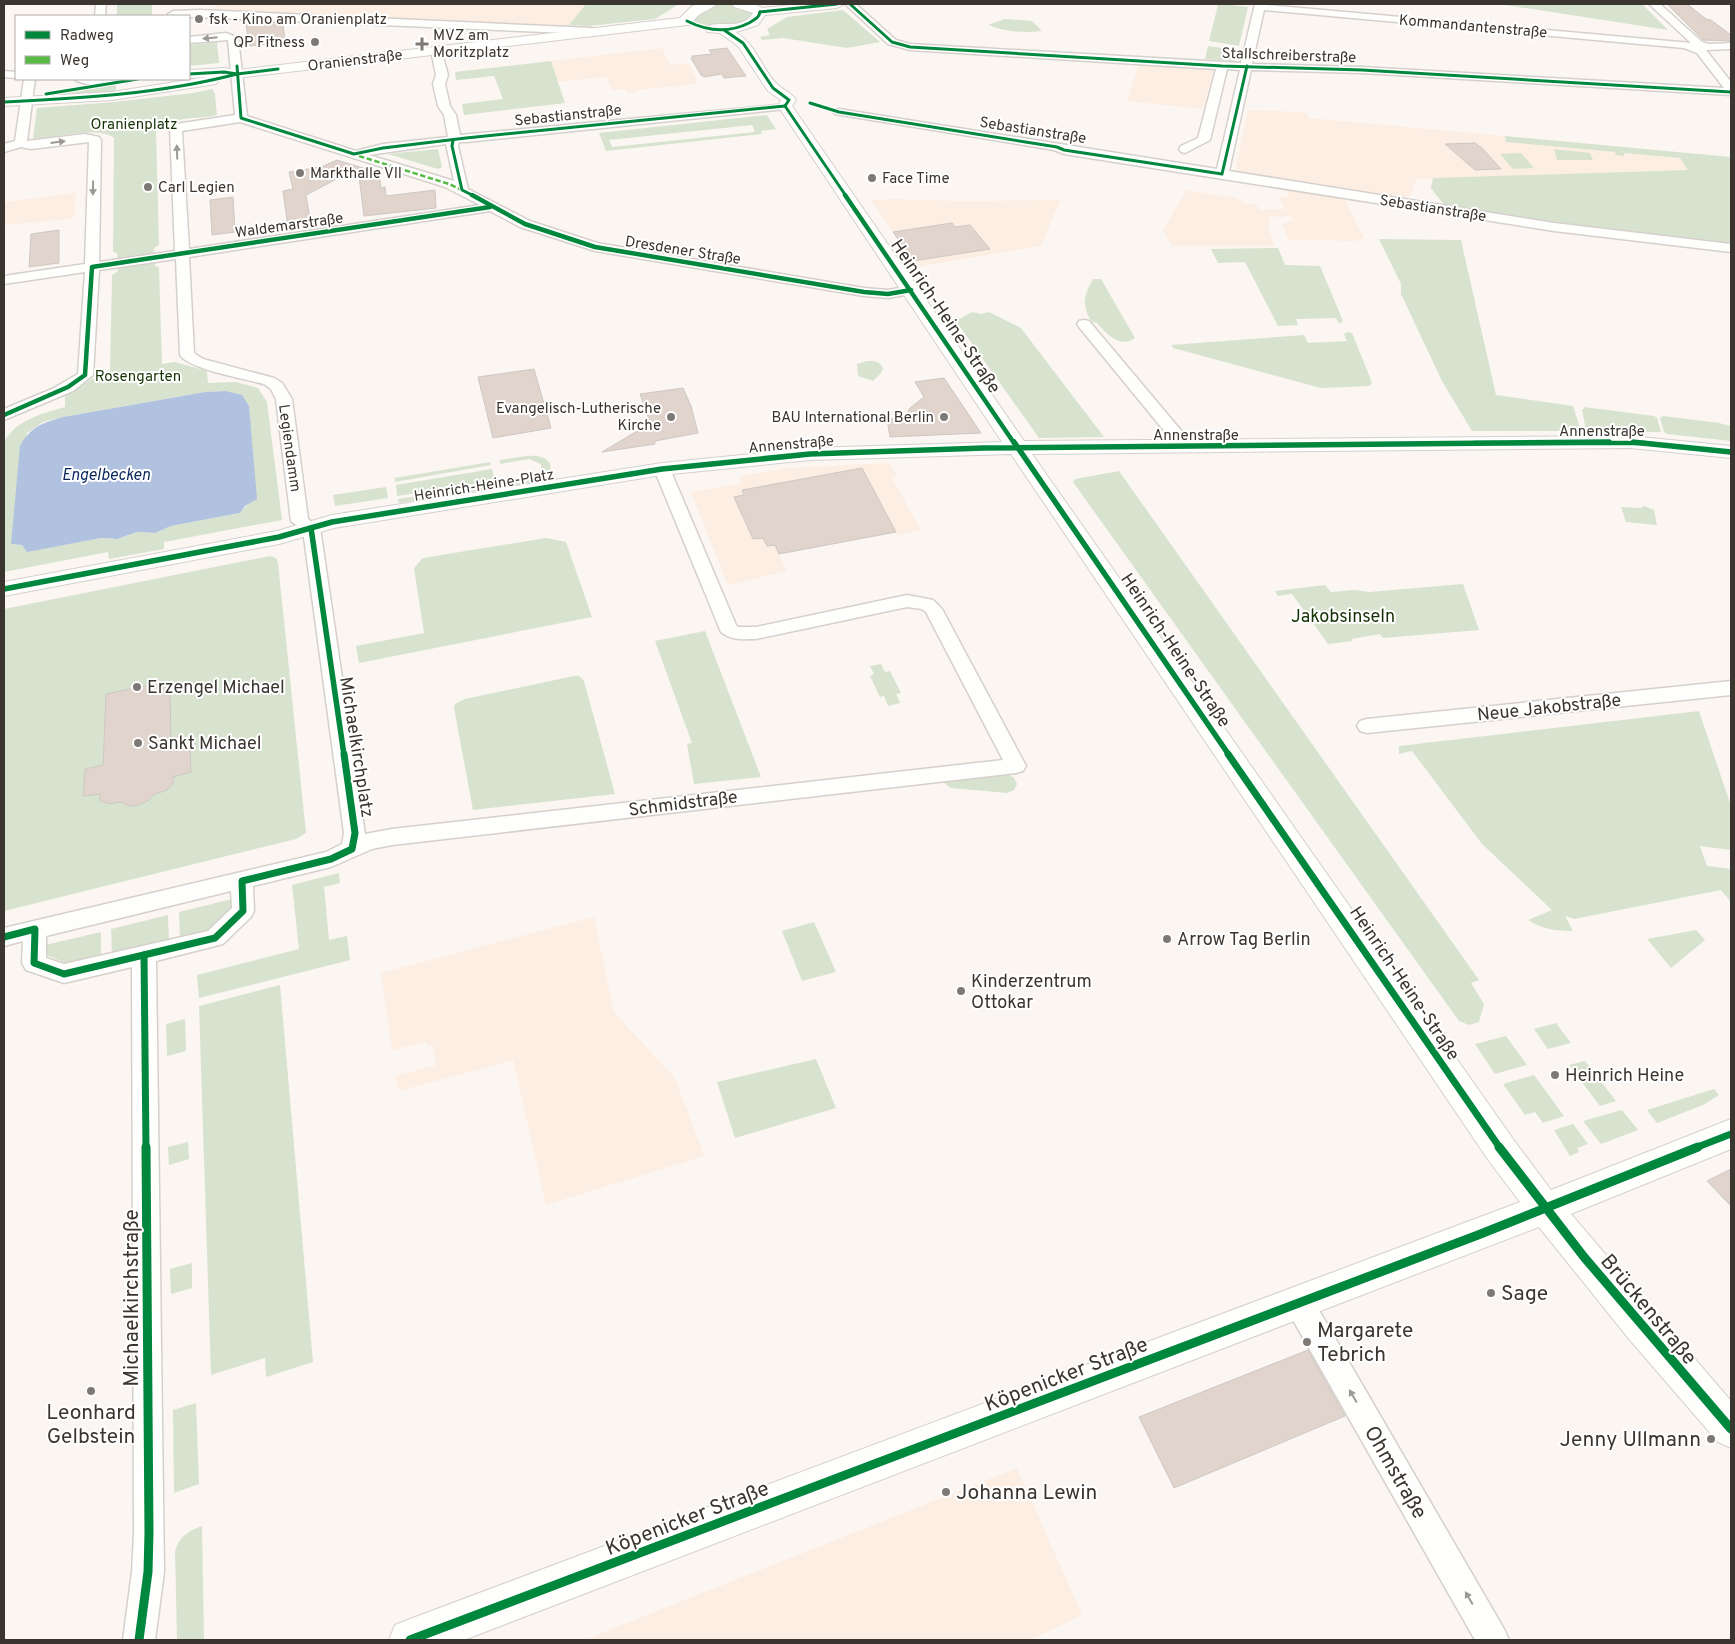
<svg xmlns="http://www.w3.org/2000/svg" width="1735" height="1644" font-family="Overpass,sans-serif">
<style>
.built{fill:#fdeee3}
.green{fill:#d7e3cf;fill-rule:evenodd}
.water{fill:#b1c2e1}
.building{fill:#e0d4cc;stroke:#cdc8c4}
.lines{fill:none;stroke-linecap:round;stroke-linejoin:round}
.street-casing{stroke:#d6d0cc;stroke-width:3}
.secondary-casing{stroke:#d6d0cc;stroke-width:2}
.street{fill:#fefefd;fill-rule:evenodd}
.secondary{fill:#fefefd;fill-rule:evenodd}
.quiet{stroke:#58b947;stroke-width:2.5;stroke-dasharray:5.5 2.5;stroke-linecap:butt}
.cycleway-far4-casing{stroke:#fff;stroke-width:5}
.cycleway-far3-casing{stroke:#fff;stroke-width:6}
.cycleway-far2-casing{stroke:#fff;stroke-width:8}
.cycleway-far1-casing{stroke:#fff;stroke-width:10}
.cycleway-casing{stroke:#fff;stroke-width:12}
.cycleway-far4{stroke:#00873e;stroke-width:3}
.cycleway-far3{stroke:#00873e;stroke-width:4.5}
.cycleway-far2{stroke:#00873e;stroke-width:5.5}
.cycleway-far1{stroke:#00873e;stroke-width:7}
.cycleway{stroke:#00873e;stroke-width:9}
.oneway{fill:#9c9a96}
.poi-dot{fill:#7e7974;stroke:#fff;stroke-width:2}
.labels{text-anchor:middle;stroke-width:4;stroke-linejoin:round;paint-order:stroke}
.far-poi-label{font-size:15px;fill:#3b3530;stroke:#fff;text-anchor:start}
.far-street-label{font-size:15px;fill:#3b3530;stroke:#fff}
.far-park-label{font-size:15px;fill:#143405;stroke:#fff}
.far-water-label{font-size:16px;font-style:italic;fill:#08275c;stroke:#fff}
.street-label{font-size:18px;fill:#3b3530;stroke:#fff}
.park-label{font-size:18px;fill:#143405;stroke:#fff}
.poi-label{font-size:18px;fill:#3b3530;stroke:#fff;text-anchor:start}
.near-poi-label{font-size:21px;fill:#3b3530;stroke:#fff;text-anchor:start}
.near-street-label{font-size:21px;fill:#3b3530;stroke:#fff}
</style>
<rect width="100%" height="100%" fill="#fbf6f2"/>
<g class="built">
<path d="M218 4H586L568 27 210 10Z"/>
<path d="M662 48 670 65 688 63 698 81 696 82V84L637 90 638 92 627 93 626 89 612 90 606 77 558 82 551 61Z"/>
<path d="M1139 64 1214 68 1203 109 1127 101Z"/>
<path d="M1248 110 1305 112 1309 118 1505 136 1506 142 1616 152 1624 155 1623 153 1681 158 1689 170 1416 179 1410 197 1396 198 1238 171 1236 167Z"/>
<path d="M1286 188 1344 198 1364 238 1356 241 1288 240 1282 224 1293 220 1290 216 1269 217 1270 222 1267 223 1275 246H1172L1163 230 1187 190 1236 198 1246 204H1256L1260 210 1285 209 1279 197H1288Z"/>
<path d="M76 193 75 216 70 219 4 225V202Z"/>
<path d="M896 199 961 201 1060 200 1041 246 917 267 871 200Z"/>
<path d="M890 463 897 476 892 478 921 530 898 535 896 532 779 554 787 571 728 585 691 492 742 483 740 476 787 468Z"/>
<path d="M594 917 614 1012 675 1078 704 1156 546 1205 513 1060 399 1091 395 1076 436 1065 433 1046H427L426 1042 392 1050 381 973Z"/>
<path d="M1017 1468 1082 1615 1031 1640H584Z"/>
</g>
<g class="green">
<rect x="117" y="4" width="35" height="12"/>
<path d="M586 4H679L655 19 588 26 569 25Z"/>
<path d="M719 4 733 5 755 12C752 15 748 21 744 24 732 30 702 27 692 20L712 5Z"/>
<path d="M1221 4 1248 7 1239 46 1209 41 1218 5Z"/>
<path d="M1494 4H1642L1668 30 1512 6Z"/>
<path d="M843 10 880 42 847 48 783 38 762 40 760 37 770 35 767 29 787 17Z"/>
<path d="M1005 19 1032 21 1042 31C1023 33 1006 32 988 25Z"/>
<path d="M217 42 219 63 189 66V45Z"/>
<path d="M1208 46 1237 50 1235 61 1205 59Z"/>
<path d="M551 61 565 103 464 115 462 104 503 99 494 76 456 80 455 72Z"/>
<path d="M116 83V94L47 96Z"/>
<path d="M212 89 215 94 217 115C199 120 169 115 156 132L159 245 154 248 155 266 159 267 162 364 175 362 207 371 208 383 236 382 258 388 267 402 282 520 164 542V549L109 559 108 552 4 572V442C16 420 41 414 65 407V395L99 375 110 373 112 275 118 271 117 253 113 252 114 138C100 126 56 137 37 139L33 138 37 108 115 102 193 93ZM226 391 241 395 249 406V503L240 513 171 526 155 533 137 532 117 539 101 538 27 551 22 545 11 544 27 433 43 422 63 417 205 392Z"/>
<path d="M767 115 776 129 761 131 762 134 606 151 599 133ZM752 125 755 132 612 147 609 140Z"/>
<path d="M1505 136 1731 157V243L1545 221 1444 205 1431 188 1433 178 1688 170 1680 158 1624 153V156L1616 155 1615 152 1506 142Z"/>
<path d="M438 149 442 167 438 169 388 154Z"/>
<path d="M1554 149 1590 153 1593 160H1557Z"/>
<path d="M1521 153 1534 168 1513 169 1500 154Z"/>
<path d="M1379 239 1461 240 1496 395 1573 406 1581 431H1472L1442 381 1401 294V284Z"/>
<path d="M1278 248 1285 265 1320 266 1343 321 1339 324 1336 318 1296 319 1298 325 1278 326 1245 262 1218 263 1211 249Z"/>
<path d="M1093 279H1101L1135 338C1119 349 1107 334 1097 323L1092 322C1081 305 1084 295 1093 279Z"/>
<path d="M972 312 981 314 989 312 1021 328 1104 437 1039 438 956 321Z"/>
<path d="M1348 332 1352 333 1371 380 1372 383 1369 386 1321 388 1173 348 1171 345 1304 335 1308 343 1347 341 1344 334Z"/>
<path d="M867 361C875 361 879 361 883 368L881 373 873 381 858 376 857 364Z"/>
<path d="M1584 407 1654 416 1657 418 1661 432 1586 431 1582 409H1585Z"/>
<path d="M1663 416 1719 423 1730 426 1731 441 1667 434 1664 432 1660 418Z"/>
<path d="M527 456C538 455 554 458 550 472L538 481 506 487 505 483 531 478 541 471V464L529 459 500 464V460Z"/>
<path d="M490 462 491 465 395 482V478Z"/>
<path d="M492 469 495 481 397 496 396 485Z"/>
<path d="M1119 471 1479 980 1471 983 1484 1004 1479 1022 1469 1025 1459 1021 1073 482 1075 479Z"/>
<path d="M495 484 496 488 399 503 398 499Z"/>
<path d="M386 487 388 498 335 506 333 495Z"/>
<path d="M1644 506 1654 510 1657 525 1626 522 1621 507 1641 508Z"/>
<path d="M546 538 566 542 592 617 359 663 356 646 424 633 414 568 423 558Z"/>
<path d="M270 556 276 558 278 563 306 833 296 839 4 911V609Z"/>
<path d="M1463 584 1479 630 1383 638 1380 634 1352 639 1353 641 1328 644 1292 594 1278 596 1275 591 1325 585 1331 592 1355 590 1369 592Z"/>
<path d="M705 631 761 777 694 784 687 744 692 743 655 641Z"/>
<path d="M881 664 885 672 890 671 901 693 896 694 900 703 888 706 884 696 880 697 870 676 874 674 870 666Z"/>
<path d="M574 676H579L584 681 615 794 473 810 454 708 455 704 465 699Z"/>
<path d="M1699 711 1731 806V850L1700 846 1707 866 1731 869V900L1730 901 1721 890 1574 919 1565 916 1573 931C1556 931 1542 929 1528 920L1552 910 1482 844 1412 751 1399 754V746Z"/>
<path d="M1006 773 1014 778 1017 784 1014 790 1007 793 951 788 944 783 945 780Z"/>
<path d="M339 873 340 883 324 887 329 940 347 936 350 960 199 998 197 975 299 949 292 885Z"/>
<path d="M232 899 233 909 208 931 180 938 179 912Z"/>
<path d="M168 915 169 941 112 955 111 929Z"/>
<path d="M814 922 836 972 802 981 782 931Z"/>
<path d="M1696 930 1705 940 1671 968 1647 939Z"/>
<path d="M101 932V958L71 965 46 955 45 945Z"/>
<path d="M280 985 313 1362 266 1377 265 1358 211 1375 199 1006Z"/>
<path d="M185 1019 186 1051 167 1056 166 1024Z"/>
<path d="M1556 1023 1571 1043 1548 1049 1534 1029Z"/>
<path d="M1506 1036 1527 1065 1495 1074 1475 1044Z"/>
<path d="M816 1059 836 1108 735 1138 717 1082Z"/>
<path d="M1585 1061 1616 1101 1600 1106 1569 1065Z"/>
<path d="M1534 1075 1564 1116 1543 1123 1535 1112 1525 1115 1503 1084Z"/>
<path d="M1714 1089 1719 1095 1703 1105 1657 1123 1647 1110Z"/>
<path d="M1622 1110 1638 1130 1601 1144 1583 1121Z"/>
<path d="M1573 1124 1588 1144 1577 1148 1579 1152 1570 1156 1554 1130Z"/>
<path d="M188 1142 189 1159 169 1165 168 1147Z"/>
<path d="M192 1263V1288L171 1294 170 1269Z"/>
<path d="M196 1403 199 1484 174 1493 173 1410Z"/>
<path d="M202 1526 204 1640H177L175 1551C179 1537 189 1530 202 1526Z"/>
</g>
<path class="water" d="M226 391 242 395 249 406 257 499 245 506 240 513 171 526 155 533 137 532 117 539 101 538 27 552 22 545 11 544 20 446C31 426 43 423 63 417L205 392Z"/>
<g class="building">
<path d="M1667 4H1687L1706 19 1711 20 1731 35V41L1703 40Z"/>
<path d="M245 21 283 23 285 42 250 46Z"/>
<path d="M727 48 746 76 724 78 722 74 704 77 701 75 691 58H693L692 56 712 54 709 50Z"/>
<path d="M1475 143 1482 148 1501 169 1475 170 1445 144Z"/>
<path d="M337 160 379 173 381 188 385 187 386 196 435 190 436 208 364 216 358 168 306 195 311 225 288 228 283 191 293 189 289 172 321 167Z"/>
<path d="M233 197 235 232 212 235 210 200Z"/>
<path d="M952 223 955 227 970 225 990 249 913 261 893 232Z"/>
<path d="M59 230V263L29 267 31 234Z"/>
<path d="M534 369 551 428 493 438 478 377Z"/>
<path d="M944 378 981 433 890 437 887 419 904 418 910 408 924 397 915 382Z"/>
<path d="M683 388 691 406 698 433 655 441V444L602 452 649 424 647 419H649L640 394Z"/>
<path d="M862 468 896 532 779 554 775 545 767 546 763 538 753 539 734 497 744 495 742 490Z"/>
<path d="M170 681 171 750 188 746 190 747 191 772 173 777V783L167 790 155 794 149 800 139 805 129 806 121 802 109 804 100 801V794L83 796 85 769 103 765 106 694Z"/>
<path d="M1731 1169V1206L1707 1181Z"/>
<path d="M1308 1350 1345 1416 1174 1488 1139 1417Z"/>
</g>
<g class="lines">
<g class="street-casing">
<g id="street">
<path d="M96 4H106L105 16H95Z"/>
<path d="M845 4H856L896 40 910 44 1241 63 1255 4 1691 43 1649 4H1660L1702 42 1709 44 1731 43V49L1706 50 1731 82V95L1362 73 1251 70 1229 171 1554 223 1731 244V252L1554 231 1064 154 1054 150 835 114 833 112 835 110 839 109 1217 169 1240 70 1227 69 1210 140 1185 153 1181 152 1179 149 1181 146 1198 138 1216 69 910 50 888 44ZM1264 10 1684 48 1697 53 1724 88 1362 67 1252 64Z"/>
<path d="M200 10 592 28 597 31 592 34 170 16 168 14 173 11Z"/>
<path d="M226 33 238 38 247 116 356 151 383 144 448 137 444 115 438 106 433 84 436 75 431 50 436 47 441 50 448 75 445 84 450 106 456 115 460 135 789 104 791 106 785 109 466 142H459L458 146 468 189 530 221 597 243 864 288 888 290 911 286 918 290 916 293 888 298 864 296 595 251 520 227 490 211 189 257 194 353 203 359 274 378 282 383 292 399 308 519 320 528 365 834 392 829 1003 760 926 612 922 609 907 607 756 639C743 639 732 641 721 632L654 469 656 466H668L670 469 736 625 738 627H756L907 595 933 600 942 609 1026 766 1023 771 1016 773 392 845 372 849 331 867 253 886 254 911 251 917 223 944 156 961 164 1572 155 1640H123L132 1572 134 1533 132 967 64 983 26 970 22 963 23 941 4 946V928L326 852 342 844 344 833 303 530 291 521 276 399 271 389 264 384C245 379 189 369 180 355L176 259 99 270 93 375 73 391 4 420V409L52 389 78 374 85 272 4 284V276L85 264 89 142 31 149 21 147 4 152V144L15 141 24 79H35L27 141 85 134 99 137 101 140 99 262 175 251 170 128 176 124 235 115 228 40 189 43V37ZM240 122 445 187 480 205 189 249 182 131ZM446 144 454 181 369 155ZM231 891 232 908 208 931 64 964 46 958V936Z"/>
<path d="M4 71 16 72V78L4 77Z"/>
<path d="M74 79H111L117 82C110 88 81 85 74 79Z"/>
<path d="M1084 320 1089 321 1184 434 1190 447 1188 450H1176L1170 438 1079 327 1077 324 1079 321Z"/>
<path d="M1731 681V695L1367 733 1360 731 1357 726 1360 721 1367 719Z"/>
<path d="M1299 1290 1309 1293 1504 1629 1509 1640H1475L1289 1313 1285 1303 1289 1293Z"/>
</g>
</g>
<g class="secondary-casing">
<g id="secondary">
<path d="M699 4H717C708 12 697 12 692 24L687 25 237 78 212 77 218 81 216 84 112 100 4 106V98L112 92 207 77 189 78V70L224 68 237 70 680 18 692 6Z"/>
<path d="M732 4H755L762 8 801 4H844L837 8 765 15 758 25 736 32C759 48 761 69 778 85 784 91 791 92 796 100L792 106 1024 441 1630 436 1731 446V458L1630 448 1032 454 1513 1139 1551 1190 1731 1119V1149L1571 1214 1731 1401V1448L1718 1442 1629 1339 1539 1227 464 1640H389L395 1625 410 1619 1520 1202 1489 1161 1011 454 810 460 662 475 334 528 279 544 4 596V582L277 531 332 515 662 463 810 448 1002 442 778 106 781 100 768 91 738 46 720 33 707 32 705 29C715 17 741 33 753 13L734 7Z"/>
</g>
</g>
<use href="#street" class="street"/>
<use href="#secondary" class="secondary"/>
<path class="quiet" d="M359 156 449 184 462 190"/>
<g class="cycleway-far4-casing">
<g id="cycleway-far4">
<path d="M850 4 892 42 910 47 1222 66 1362 70 1731 92"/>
<path d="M760 12 837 4"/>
<path d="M687 21C707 31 729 33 749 23 754 20 759 18 760 12"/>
<path d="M724 30 743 43 773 88 789 100 785 106"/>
<path d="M237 66 241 118 354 154 383 148 466 138 785 106"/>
<path d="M189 74 224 72 237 74 278 69"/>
<path d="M46 94 138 79"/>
<path d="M4 102C82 98 161 94 237 74"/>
<path d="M810 103 839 112 1057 147 1064 150 1222 174 1247 66"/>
<path d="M785 106 846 196"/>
<path d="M453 140 452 146 462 190 474 196"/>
</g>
</g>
<g class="cycleway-far3-casing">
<g id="cycleway-far3">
<path d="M472 195 525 224 595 247 864 292 888 294 911 290"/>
<path d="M845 195 1014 443"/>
<path d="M4 415 68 387 85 375 92 267 490 207"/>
<path d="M1474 443H1645"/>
</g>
</g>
<g class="cycleway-far2-casing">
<g id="cycleway-far2">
<path d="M1014 442 1229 755"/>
<path d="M1632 442 1731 452"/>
<path d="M311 528 344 755"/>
<path d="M4 589 279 537 332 522 662 469 810 454 984 448 1609 442"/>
</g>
</g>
<g class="cycleway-far1-casing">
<g id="cycleway-far1">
<path d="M1228 754 1500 1148"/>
<path d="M4 937 35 929 34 963 64 974 215 938 243 911 242 881 331 859 352 849 355 833 344 754"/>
<path d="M144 955 146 1148"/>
<path d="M1695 1148 1731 1134"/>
</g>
</g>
<g class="cycleway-casing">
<g id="cycleway">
<path d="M1499 1147 1584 1257 1731 1429"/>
<path d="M139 1640 148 1572 149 1533 146 1147"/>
<path d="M410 1640 1478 1235 1698 1147"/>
</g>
</g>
<use href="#cycleway-far4" class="cycleway-far4"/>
<use href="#cycleway-far3" class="cycleway-far3"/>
<use href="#cycleway-far2" class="cycleway-far2"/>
<use href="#cycleway-far1" class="cycleway-far1"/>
<use href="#cycleway" class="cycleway"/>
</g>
<defs><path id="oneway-solid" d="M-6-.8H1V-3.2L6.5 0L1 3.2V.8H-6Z" transform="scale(1.25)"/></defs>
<g class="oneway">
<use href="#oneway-solid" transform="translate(210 38) rotate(174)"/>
<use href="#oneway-solid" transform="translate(58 142) rotate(-7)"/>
<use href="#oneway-solid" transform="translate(177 152) rotate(-92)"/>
<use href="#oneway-solid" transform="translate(93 188) rotate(91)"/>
<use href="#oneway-solid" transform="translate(1353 1396) rotate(-120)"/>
<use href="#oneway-solid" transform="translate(1469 1598) rotate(-120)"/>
</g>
<g class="poi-dot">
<circle cx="199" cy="19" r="5"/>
<circle cx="315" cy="42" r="5"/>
<path d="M419.5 36.5h5v5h5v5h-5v5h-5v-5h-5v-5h5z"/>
<circle cx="300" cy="173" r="5"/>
<circle cx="872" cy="178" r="5"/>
<circle cx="148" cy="187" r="5"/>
<circle cx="671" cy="417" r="5"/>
<circle cx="944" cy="417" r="5"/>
<circle cx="137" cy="687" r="5"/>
<circle cx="138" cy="743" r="5"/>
<circle cx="1167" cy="939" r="5"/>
<circle cx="961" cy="991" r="5"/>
<circle cx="1555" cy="1075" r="5"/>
<circle cx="1491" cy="1293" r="5"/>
<circle cx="1307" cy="1342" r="5"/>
<circle cx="91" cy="1391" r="5"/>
<circle cx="1711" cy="1439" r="5"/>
<circle cx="946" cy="1492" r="5"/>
</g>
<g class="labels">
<g class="far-poi-label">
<text x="209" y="24">fsk - Kino am Oranienplatz</text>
<text x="433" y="40">MVZ am<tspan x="433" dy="17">Moritzplatz</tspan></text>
<text x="305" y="47" text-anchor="end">QP Fitness</text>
<text x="310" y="178">Markthalle VII</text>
<text x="882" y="183">Face Time</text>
<text x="158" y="192">Carl Legien</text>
<text x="661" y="413" text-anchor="end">Evangelisch-Lutherische<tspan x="661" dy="17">Kirche</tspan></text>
<text x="934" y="422" text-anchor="end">BAU International Berlin</text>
</g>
<g class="far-street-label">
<text transform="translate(1473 26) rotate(5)" y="5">Kommandantenstraße</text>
<text transform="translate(1289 55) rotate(2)" y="5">Stallschreiberstraße</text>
<text transform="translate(355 60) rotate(-7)" y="5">Oranienstraße</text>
<text transform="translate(568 115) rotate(-6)" y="5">Sebastianstraße</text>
<text transform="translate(1033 130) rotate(9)" y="5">Sebastianstraße</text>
<text transform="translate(1433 208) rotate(9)" y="5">Sebastianstraße</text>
<text transform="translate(289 225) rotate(-8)" y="5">Waldemarstraße</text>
<text transform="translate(683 250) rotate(9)" y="5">Dresdener Straße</text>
<text x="1602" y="436">Annenstraße</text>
<text x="1196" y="440">Annenstraße</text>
<text transform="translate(791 444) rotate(-5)" y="5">Annenstraße</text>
<text transform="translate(290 448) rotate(82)" y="5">Legiendamm</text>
<text transform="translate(484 485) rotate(-9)" y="5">Heinrich-Heine-Platz</text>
</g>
<g class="far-park-label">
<text x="134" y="129">Oranienplatz</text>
<text x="138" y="381">Rosengarten</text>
</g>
<g class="far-water-label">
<text x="106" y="480">Engelbecken</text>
</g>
<g class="street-label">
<text transform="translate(946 316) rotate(56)" y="6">Heinrich-Heine-Straße</text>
<text transform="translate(1176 650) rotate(56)" y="6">Heinrich-Heine-Straße</text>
<text transform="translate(1549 707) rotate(-6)" y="6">Neue Jakobstraße</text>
<text transform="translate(357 747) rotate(81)" y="6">Michaelkirchplatz</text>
<text transform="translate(683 803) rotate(-7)" y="6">Schmidstraße</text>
<text transform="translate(1405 983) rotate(56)" y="6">Heinrich-Heine-Straße</text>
</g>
<g class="park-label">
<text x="1343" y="622">Jakobsinseln</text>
</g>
<g class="poi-label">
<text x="147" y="693">Erzengel Michael</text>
<text x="148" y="749">Sankt Michael</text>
<text x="1177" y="945">Arrow Tag Berlin</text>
<text x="971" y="987">Kinderzentrum<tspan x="971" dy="21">Ottokar</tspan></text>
<text x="1565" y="1081">Heinrich Heine</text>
</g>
<g class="near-poi-label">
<text x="1501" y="1300">Sage</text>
<text x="1317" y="1337">Margarete<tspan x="1317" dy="24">Tebrich</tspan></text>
<text x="91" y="1419" text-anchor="middle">Leonhard<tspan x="91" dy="24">Gelbstein</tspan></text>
<text x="1701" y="1446" text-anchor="end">Jenny Ullmann</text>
<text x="956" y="1499">Johanna Lewin</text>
</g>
<g class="near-street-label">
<text transform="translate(131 1298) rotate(-90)" y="7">Michaelkirchstraße</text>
<text transform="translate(1649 1309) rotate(50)" y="7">Brückenstraße</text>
<text transform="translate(1066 1374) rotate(-21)" y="7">Köpenicker Straße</text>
<text transform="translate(1396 1472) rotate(60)" y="7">Ohmstraße</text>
<text transform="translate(687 1518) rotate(-21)" y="7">Köpenicker Straße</text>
</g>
</g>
<rect width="1735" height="1644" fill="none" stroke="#3b3530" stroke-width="10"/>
<rect x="15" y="15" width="175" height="65" fill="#ffffff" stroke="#b1aeac"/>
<rect x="25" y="31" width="25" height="8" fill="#00873e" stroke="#b1aeac"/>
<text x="60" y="40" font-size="15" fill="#3b3530">Radweg</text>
<rect x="25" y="56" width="25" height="8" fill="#58b947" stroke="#b1aeac"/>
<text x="60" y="65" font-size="15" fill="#3b3530">Weg</text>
</svg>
